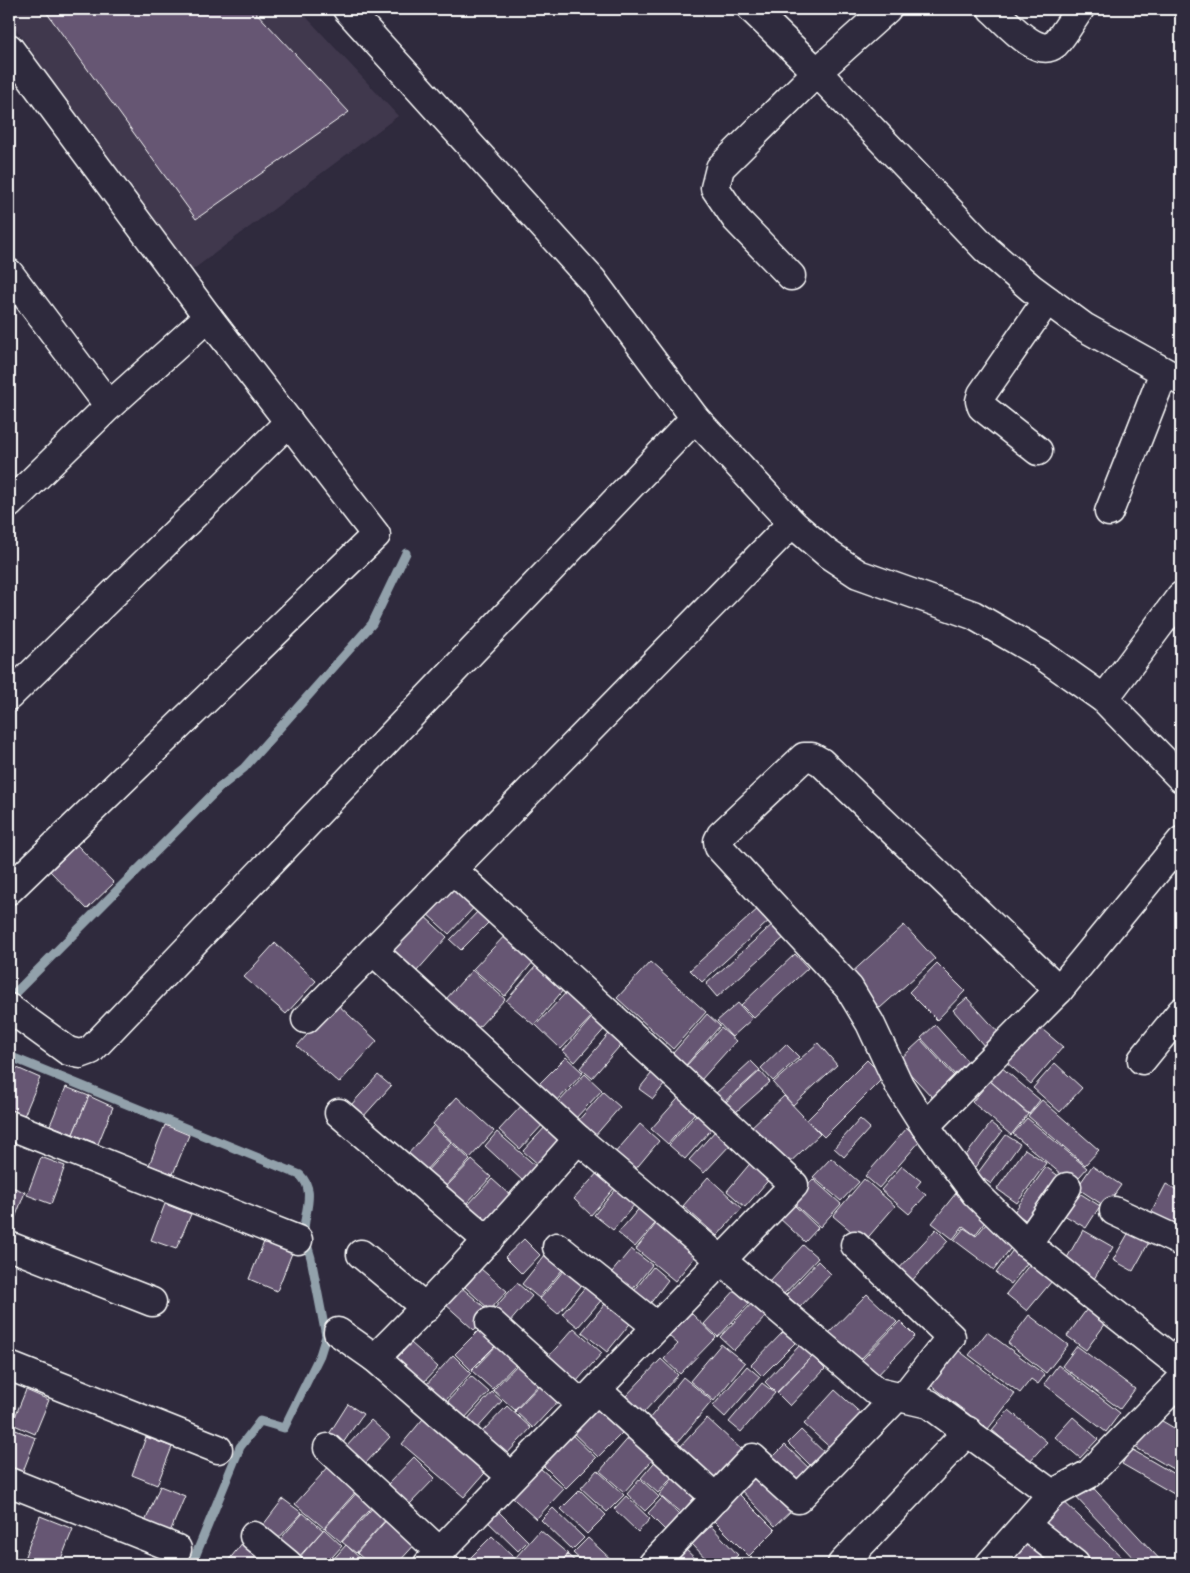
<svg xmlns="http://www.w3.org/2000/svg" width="1190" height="1573" font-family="Mynerve,sans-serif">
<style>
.built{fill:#40384d}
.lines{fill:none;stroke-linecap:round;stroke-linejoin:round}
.stream{stroke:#92a1ab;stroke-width:9}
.building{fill:#665773;stroke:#fff}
.minor-casing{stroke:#fff;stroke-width:31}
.minor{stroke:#2f2a3d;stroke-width:28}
</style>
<rect width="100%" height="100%" fill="#2f2a3d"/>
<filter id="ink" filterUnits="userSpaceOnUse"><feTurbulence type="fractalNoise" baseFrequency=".02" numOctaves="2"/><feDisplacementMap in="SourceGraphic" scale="10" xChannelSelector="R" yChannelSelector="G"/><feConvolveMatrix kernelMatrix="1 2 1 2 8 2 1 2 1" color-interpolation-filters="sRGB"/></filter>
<g filter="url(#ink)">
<path class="built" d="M9 9H299L398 116 187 274 9 19Z"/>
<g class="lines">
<g class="stream">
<path d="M14 994 219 788 244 768 372 624 406 553"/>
<path d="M9 1056 300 1175C317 1191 303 1214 304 1234L311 1258 326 1336 320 1355 284 1428 260 1421 240 1447 192 1564"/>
</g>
</g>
<g class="building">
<path d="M44 9H253L349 112 196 219Z"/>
<path d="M77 845 114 883 87 909 50 871Z"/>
<path d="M456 879 480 901 449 934 425 912Z"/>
<path d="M483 906 494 917 461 950 450 940Z"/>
<path d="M760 907 771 919 702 982 690 970Z"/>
<path d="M422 914 447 937 416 972 391 949Z"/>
<path d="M774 923 786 936 717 997 706 984Z"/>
<path d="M904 925 935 959 880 1008 849 975Z"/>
<path d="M510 930 538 956 505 996 473 969Z"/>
<path d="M275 943 316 981 286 1014 244 977Z"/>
<path d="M795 954 808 968 754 1018 741 1005Z"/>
<path d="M541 960 569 983 534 1025 506 1001Z"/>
<path d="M650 962 706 1012 673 1049 617 998Z"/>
<path d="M937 963 965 991 937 1020 909 992Z"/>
<path d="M472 970 505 999 478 1028 446 999Z"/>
<path d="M571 987 597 1011 561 1049 536 1025Z"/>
<path d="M967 998 1000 1034 985 1047 953 1010Z"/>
<path d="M336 1003 377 1041 339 1083 297 1046Z"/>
<path d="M738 1003 752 1019 732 1037 717 1021Z"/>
<path d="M595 1014 608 1025 575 1062 563 1051Z"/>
<path d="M707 1014 720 1026 686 1065 673 1053Z"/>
<path d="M1036 1024 1063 1047 1031 1084 1005 1061Z"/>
<path d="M935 1025 971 1065 957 1077 921 1038Z"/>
<path d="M721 1028 736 1041 701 1080 686 1066Z"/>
<path d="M612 1030 625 1040 592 1078 580 1068Z"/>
<path d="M921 1040 955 1077 933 1098 898 1061Z"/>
<path d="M818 1043 837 1065 793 1105 773 1083Z"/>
<path d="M786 1044 799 1057 773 1081 761 1068Z"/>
<path d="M566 1057 583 1073 556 1102 538 1085Z"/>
<path d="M867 1060 884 1077 824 1137 807 1120Z"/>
<path d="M751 1061 760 1070 723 1103 715 1094Z"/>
<path d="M1055 1063 1082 1088 1060 1112 1033 1088Z"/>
<path d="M1000 1066 1040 1100 1029 1114 988 1079Z"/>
<path d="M15 1067 40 1078 24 1116 9 1110V1083Z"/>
<path d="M655 1069 668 1080 653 1099 639 1089Z"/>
<path d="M760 1071 770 1082 736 1112 726 1102Z"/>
<path d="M585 1074 602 1090 575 1119 558 1103Z"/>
<path d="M378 1075 391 1086 363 1117 350 1106Z"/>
<path d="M990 1081 1028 1114 1011 1135 972 1102Z"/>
<path d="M66 1087 89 1096 73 1134 50 1125Z"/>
<path d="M603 1092 620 1107 594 1137 577 1122Z"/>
<path d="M683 1093 700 1107 668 1144 651 1129Z"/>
<path d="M89 1096 113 1107 98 1144 73 1134Z"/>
<path d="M784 1096 820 1134 785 1167 749 1129Z"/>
<path d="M457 1097 494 1131 470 1158 433 1124Z"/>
<path d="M1042 1100 1099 1150 1085 1165 1028 1116Z"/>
<path d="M524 1103 545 1122 520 1149 499 1130Z"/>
<path d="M701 1109 717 1123 685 1159 669 1145Z"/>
<path d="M1027 1118 1087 1168 1073 1184 1013 1134Z"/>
<path d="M860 1119 870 1128 844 1157 834 1148Z"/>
<path d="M991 1123 1002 1132 975 1167 964 1158Z"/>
<path d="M548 1124 564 1138 539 1165 523 1151Z"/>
<path d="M640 1124 659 1141 634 1171 614 1154Z"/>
<path d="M165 1125 189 1135 173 1174 149 1165Z"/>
<path d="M433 1126 451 1142 425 1171 407 1155Z"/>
<path d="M907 1128 921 1140 879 1188 865 1176Z"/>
<path d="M716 1130 731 1144 704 1173 689 1160Z"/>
<path d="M497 1132 537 1167 523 1181 485 1146Z"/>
<path d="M1006 1135 1020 1144 991 1184 977 1174Z"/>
<path d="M452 1143 470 1160 444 1188 426 1172Z"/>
<path d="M1025 1149 1046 1163 1017 1203 997 1189Z"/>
<path d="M41 1157 65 1166 51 1204 27 1195Z"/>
<path d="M831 1158 859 1182 841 1201 813 1177Z"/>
<path d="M472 1160 491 1177 465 1205 445 1188Z"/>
<path d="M753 1160 772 1176 745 1207 727 1191Z"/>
<path d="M902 1166 921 1181 916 1187 926 1195 909 1214 881 1190Z"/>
<path d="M1092 1166 1121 1185 1106 1207 1077 1188Z"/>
<path d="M1046 1167 1063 1179 1031 1224 1014 1212Z"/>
<path d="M599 1171 616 1186 591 1215 574 1199Z"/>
<path d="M708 1177 742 1208 717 1236 683 1206Z"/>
<path d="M492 1179 511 1196 485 1224 466 1207Z"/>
<path d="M813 1179 841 1204 820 1227 792 1202Z"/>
<path d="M864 1179 895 1206 864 1242 833 1216Z"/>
<path d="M1166 1184 1181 1192V1218L1172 1236 1146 1223Z"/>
<path d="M9 1186 25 1192 11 1229 9 1228Z"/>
<path d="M617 1188 635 1204 613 1230 594 1215Z"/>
<path d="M1073 1189 1100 1206 1086 1228 1059 1212Z"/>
<path d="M956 1193 988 1218 975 1235 963 1226 953 1239 932 1223Z"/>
<path d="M791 1202 818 1228 805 1242 777 1216Z"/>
<path d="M165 1204 191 1214 176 1249 151 1240Z"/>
<path d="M642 1205 659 1219 635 1247 618 1233Z"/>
<path d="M659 1220 699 1252 675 1281 636 1249Z"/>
<path d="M986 1224 1013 1245 994 1270 954 1240 964 1228 976 1236Z"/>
<path d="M1133 1225 1153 1235 1133 1271 1113 1260Z"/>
<path d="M936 1229 948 1241 908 1285 895 1273Z"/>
<path d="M1083 1230 1113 1247 1094 1279 1064 1263Z"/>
<path d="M524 1239 540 1255 522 1274 505 1257Z"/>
<path d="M264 1242 292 1253 277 1291 249 1279Z"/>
<path d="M803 1245 818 1258 783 1295 769 1282Z"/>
<path d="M1015 1247 1031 1258 1011 1284 996 1273Z"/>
<path d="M631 1249 652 1265 628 1295 607 1278Z"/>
<path d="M545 1255 562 1270 539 1298 522 1284Z"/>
<path d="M818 1261 831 1274 800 1307 786 1295Z"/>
<path d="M1030 1264 1052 1281 1027 1311 1006 1294Z"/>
<path d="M568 1265 586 1280 558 1314 540 1299Z"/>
<path d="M653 1267 668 1280 646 1309 630 1296Z"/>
<path d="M481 1269 507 1291 490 1310 465 1287Z"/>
<path d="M517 1283 532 1296 509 1323 493 1310Z"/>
<path d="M588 1284 604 1297 578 1327 562 1314Z"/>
<path d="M739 1286 753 1299 718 1337 704 1324Z"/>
<path d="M461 1287 490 1312 474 1330 445 1304Z"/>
<path d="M867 1294 897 1322 855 1365 825 1337Z"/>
<path d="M609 1299 633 1320 607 1352 582 1332Z"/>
<path d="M755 1300 769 1313 734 1350 720 1337Z"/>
<path d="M1087 1309 1106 1323 1086 1350 1067 1336Z"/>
<path d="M691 1313 716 1337 680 1374 664 1359 678 1344 669 1336Z"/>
<path d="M1029 1315 1068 1345 1046 1373 1008 1343Z"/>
<path d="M900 1321 915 1336 873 1380 857 1365Z"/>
<path d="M482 1327 498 1343 471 1370 455 1354Z"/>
<path d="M574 1328 602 1353 576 1382 548 1357Z"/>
<path d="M785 1330 797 1341 762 1376 751 1365Z"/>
<path d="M987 1332 1045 1375 1038 1384 1031 1379 1020 1393 969 1355Z"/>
<path d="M411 1343 438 1367 422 1384 395 1360Z"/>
<path d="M499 1343 519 1361 492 1389 472 1371Z"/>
<path d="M721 1344 745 1363 714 1401 690 1381Z"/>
<path d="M800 1345 812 1356 776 1393 765 1382Z"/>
<path d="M1077 1346 1135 1389 1120 1409 1062 1366Z"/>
<path d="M954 1347 1015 1394 988 1429 927 1382Z"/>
<path d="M453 1355 471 1373 444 1402 426 1385Z"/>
<path d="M812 1356 825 1369 790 1406 777 1393Z"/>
<path d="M661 1359 678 1375 643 1413 625 1397Z"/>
<path d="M521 1361 542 1381 515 1410 493 1390Z"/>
<path d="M1058 1365 1120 1413 1106 1432 1044 1384Z"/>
<path d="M747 1366 760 1377 725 1417 713 1406Z"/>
<path d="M471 1376 489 1392 464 1419 446 1403Z"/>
<path d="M683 1377 712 1401 678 1442 649 1419Z"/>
<path d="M542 1383 560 1399 533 1428 515 1411Z"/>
<path d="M762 1383 775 1393 741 1432 729 1422Z"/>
<path d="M26 1390 49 1400 35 1434 12 1424Z"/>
<path d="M835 1390 866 1418 835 1452 804 1424Z"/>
<path d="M492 1392 502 1401 475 1431 465 1422Z"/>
<path d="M595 1402 624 1431 598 1457 569 1429Z"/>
<path d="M348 1404 363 1414 343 1443 329 1434Z"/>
<path d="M507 1406 531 1428 504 1457 480 1434Z"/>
<path d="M1009 1410 1047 1442 1029 1462 992 1430Z"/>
<path d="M427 1414 490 1467 464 1497 402 1444Z"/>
<path d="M1073 1417 1098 1439 1080 1458 1055 1437Z"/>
<path d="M707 1418 743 1451 716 1481 679 1448Z"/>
<path d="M1157 1418 1181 1432V1455L1173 1469 1133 1446Z"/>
<path d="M371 1420 390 1437 364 1465 345 1448Z"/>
<path d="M13 1429 36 1438 22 1474 9 1468V1439Z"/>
<path d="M566 1429 596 1458 566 1488 537 1459Z"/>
<path d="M801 1430 830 1458 817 1472 788 1443Z"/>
<path d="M631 1435 656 1456 624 1492 600 1471Z"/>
<path d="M146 1437 172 1447 157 1485 132 1475Z"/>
<path d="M785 1445 814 1473 797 1490 768 1462Z"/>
<path d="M1131 1449 1181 1478V1498L1122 1464Z"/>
<path d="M414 1457 435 1478 409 1505 387 1485Z"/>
<path d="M659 1457 677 1472 658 1493 641 1478Z"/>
<path d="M533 1462 564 1489 536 1519 506 1492Z"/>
<path d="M331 1464 359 1488 324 1528 295 1504Z"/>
<path d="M755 1469 793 1509 775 1526 737 1486Z"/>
<path d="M597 1470 624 1495 607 1512 581 1488Z"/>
<path d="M677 1473 699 1492 681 1513 659 1495Z"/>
<path d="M640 1479 659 1497 645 1511 627 1494Z"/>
<path d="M1085 1479 1164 1564H1139L1071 1492Z"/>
<path d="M160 1486 185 1496 170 1532 145 1522Z"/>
<path d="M360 1489 375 1503 341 1542 325 1528Z"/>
<path d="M580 1490 606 1515 587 1534 561 1509Z"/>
<path d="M737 1492 775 1530 749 1556 711 1518Z"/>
<path d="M626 1496 650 1519 638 1532 614 1509Z"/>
<path d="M1058 1496 1129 1564H1083L1036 1519Z"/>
<path d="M662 1498 679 1514 665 1530 648 1513Z"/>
<path d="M283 1499 302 1513 276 1541 260 1529Z"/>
<path d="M376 1504 389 1516 356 1553 342 1542Z"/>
<path d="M495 1508 528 1541 518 1551 484 1518Z"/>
<path d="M553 1508 584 1538 572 1550 541 1520Z"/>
<path d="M303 1513 323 1530 296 1560 277 1543Z"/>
<path d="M40 1516 73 1529 59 1564H22Z"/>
<path d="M390 1516 418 1541 397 1564H369L357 1553Z"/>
<path d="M711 1526 738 1555 728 1564H711L692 1544Z"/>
<path d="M324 1529 342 1546 326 1564H304L298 1559Z"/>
<path d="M540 1530 568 1554 559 1564H524L516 1557Z"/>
<path d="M1024 1534 1066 1564H1009L1002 1559Z"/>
<path d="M492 1536 514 1557 507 1564H467L465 1563Z"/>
<path d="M588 1538 616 1564H585L573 1553Z"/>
<path d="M243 1542 270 1564H232L228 1561Z"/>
<path d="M346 1545 366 1564H329Z"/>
<path d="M684 1548 701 1564H672L670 1562Z"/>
<path d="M568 1555 578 1564H560Z"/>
<path d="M456 1556 464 1564H447Z"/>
</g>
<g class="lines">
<g class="minor-casing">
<g id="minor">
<path d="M347 9 593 281 695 418 792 523 828 554 858 574 973 615 1042 655 1104 699 1181 778"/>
<path d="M752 9 817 72 720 168 715 188 736 219 791 276"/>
<path d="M887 9 817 72 986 249 1031 288 1084 327 1181 381"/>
<path d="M992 9C1006 21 1037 59 1055 44 1064 35 1072 20 1080 9"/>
<path d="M9 48 208 317 376 535 9 890"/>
<path d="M9 273 109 406"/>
<path d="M1038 451 982 407 980 401 982 394 1047 300"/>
<path d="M9 504 109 406 208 317"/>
<path d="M1109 512 1164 372"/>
<path d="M9 696 289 422"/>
<path d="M1104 699 1181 596"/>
<path d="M373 951 578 1139 877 1392 929 1404 1052 1494 1089 1474 1181 1380"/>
<path d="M1059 990 821 762 812 757H804L721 835 718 841 719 847 849 988 870 1023 899 1085 925 1126 975 1193 1027 1244 1181 1366"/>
<path d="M9 1008 68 1051 80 1054 91 1050 695 418"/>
<path d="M306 1019 792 523"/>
<path d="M1142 1060 1181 1012"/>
<path d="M339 1113 488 1241"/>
<path d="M9 1125 298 1240"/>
<path d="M925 1126 1059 990 1181 841"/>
<path d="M1114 1211 1181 1242"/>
<path d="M1027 1244 1067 1187"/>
<path d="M855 1245 951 1337 903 1398"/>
<path d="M9 1246 152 1302"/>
<path d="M557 1247 656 1326"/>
<path d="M361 1254 426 1308"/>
<path d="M490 1322 581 1404"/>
<path d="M338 1332 375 1358C446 1288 512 1214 578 1139"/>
<path d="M375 1358 511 1476"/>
<path d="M9 1366 218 1449"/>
<path d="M597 1390 716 1498"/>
<path d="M328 1448 440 1552"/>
<path d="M9 1482 177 1549"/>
<path d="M1025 1525 1075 1564"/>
<path d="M254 1536 288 1564"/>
<path d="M428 1564 794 1185 453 870"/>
<path d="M653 1564 753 1458 798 1499 897 1397"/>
<path d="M842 1564 968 1431"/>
<path d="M990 1564 1052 1494"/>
</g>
</g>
<use href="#minor" class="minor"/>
</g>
</g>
<rect width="1190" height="1573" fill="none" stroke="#2f2a3d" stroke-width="30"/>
<rect x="15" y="15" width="1160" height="1543" fill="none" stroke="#fff" stroke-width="2" filter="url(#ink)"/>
</svg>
